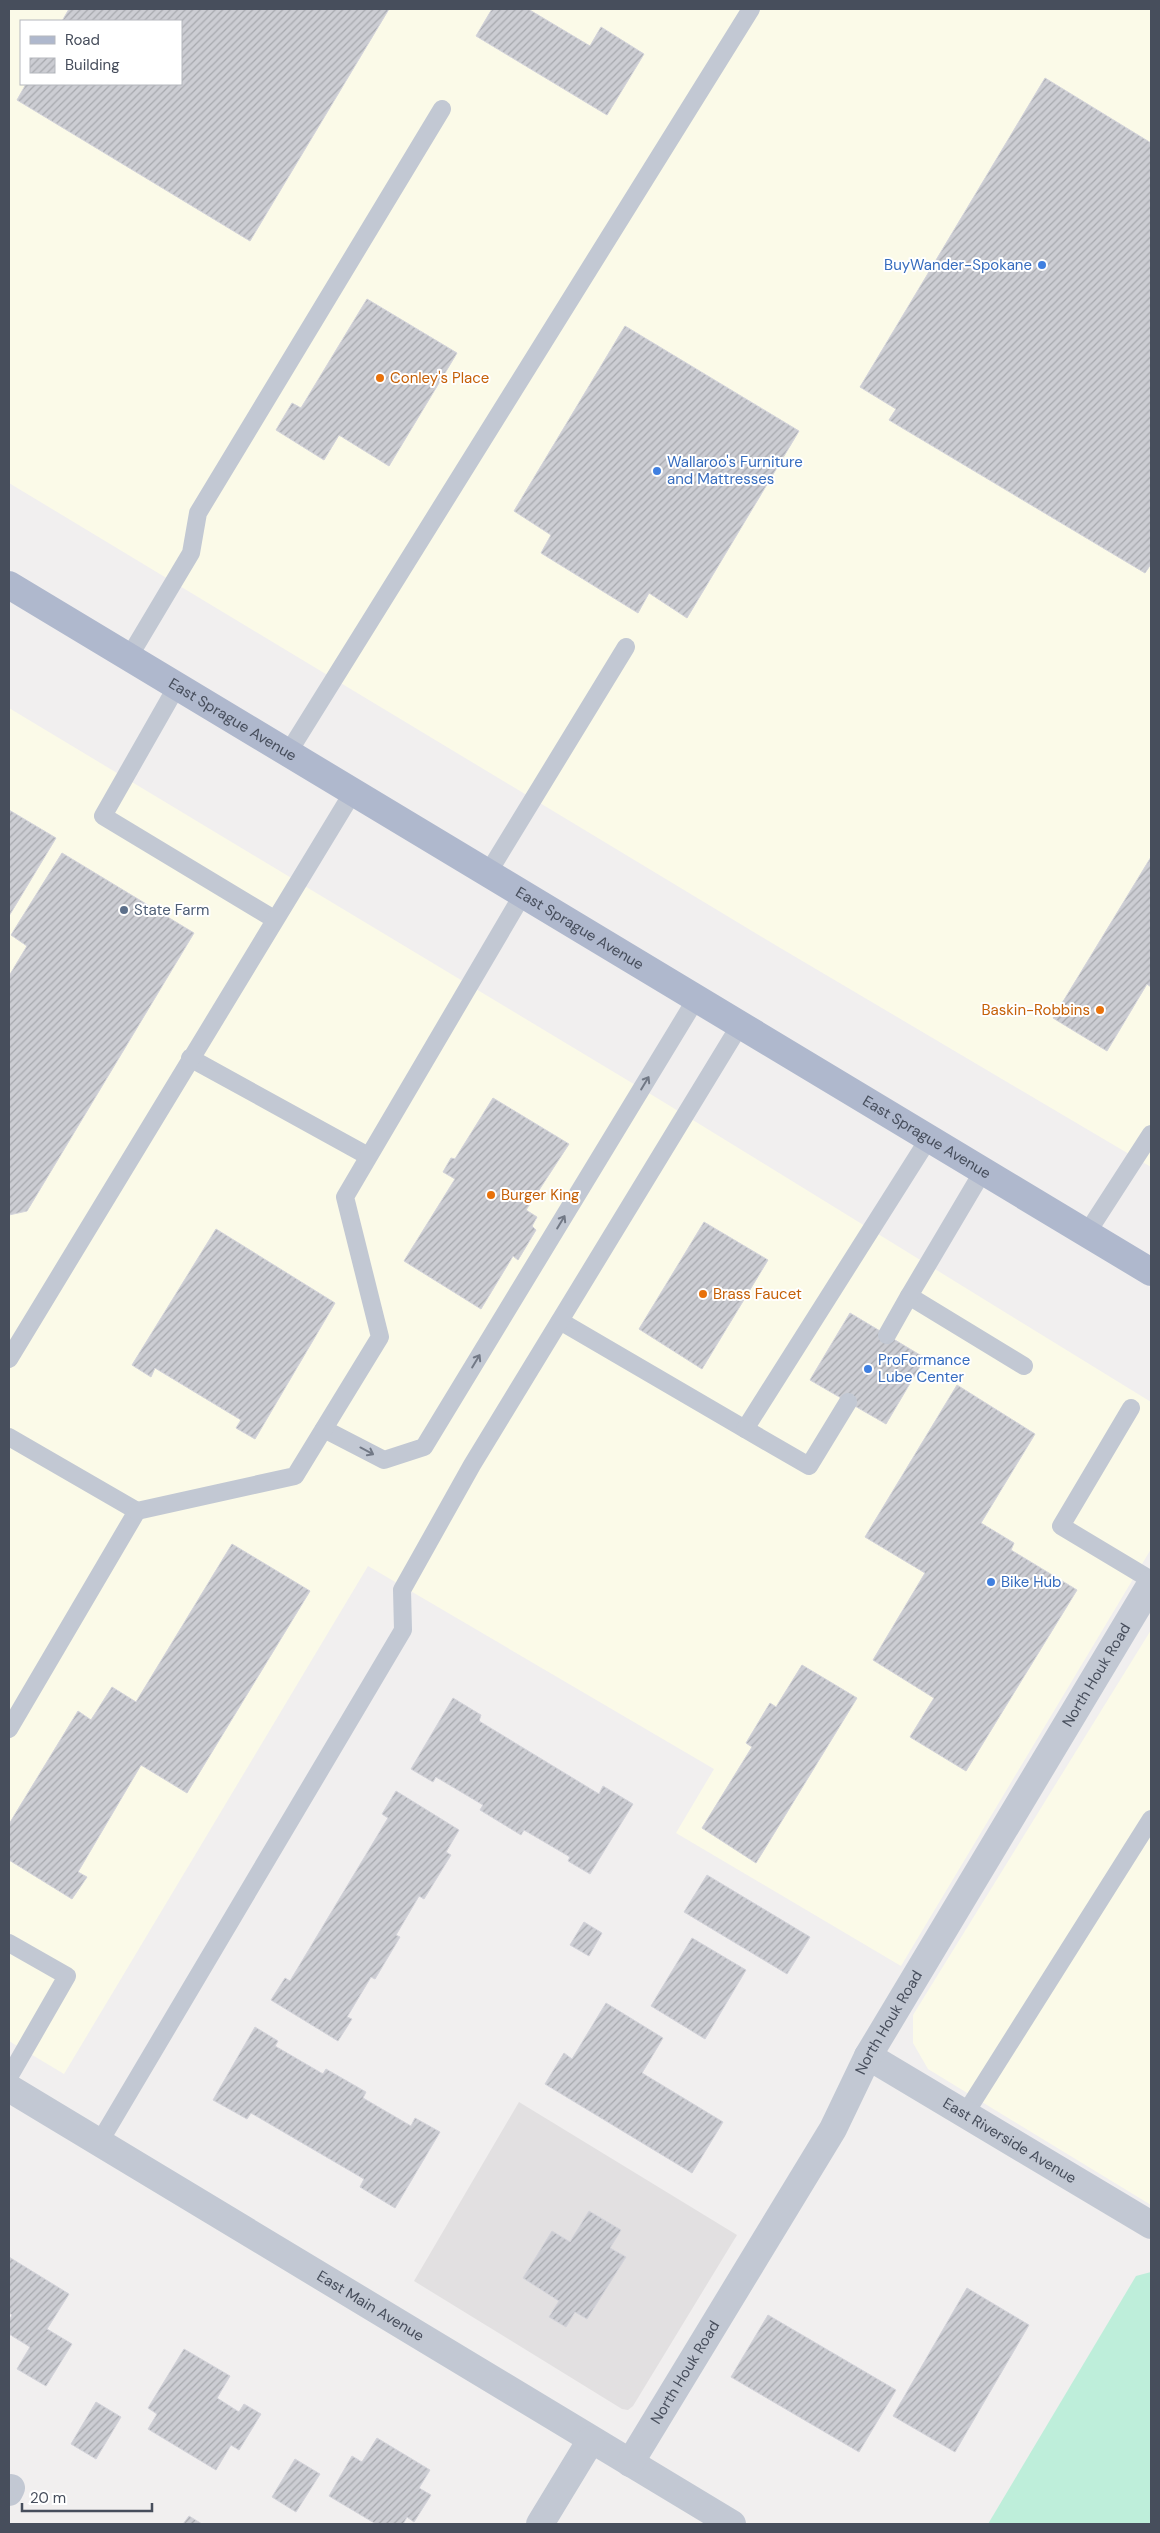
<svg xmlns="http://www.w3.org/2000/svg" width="1160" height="2533" font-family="'DM Sans',sans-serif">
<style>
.commercial{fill:#fbfae8;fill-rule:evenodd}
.education{fill:#e2e0e1}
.grass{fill:#beeeda}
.building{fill:url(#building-hatch);stroke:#d3d3da}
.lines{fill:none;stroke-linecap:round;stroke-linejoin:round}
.lane{stroke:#c2c8d3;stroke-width:18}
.street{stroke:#c2c8d3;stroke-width:28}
.primary{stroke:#afb8cd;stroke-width:28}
.oneway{stroke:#727986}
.shop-dot{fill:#3f7fe0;stroke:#fff;stroke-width:2}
.food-dot{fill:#e8710a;stroke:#fff;stroke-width:2}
.service-dot{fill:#5c6f8a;stroke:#fff;stroke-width:2}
.labels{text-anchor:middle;stroke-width:4;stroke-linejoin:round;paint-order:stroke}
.shop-label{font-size:15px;fill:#366cbe;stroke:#fff;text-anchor:start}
.food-label{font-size:15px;fill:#c56008;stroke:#fff;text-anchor:start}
.street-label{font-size:15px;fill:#474e5c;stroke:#fff}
.service-label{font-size:15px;fill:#4e5e75;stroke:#fff;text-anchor:start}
</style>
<defs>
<pattern id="building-hatch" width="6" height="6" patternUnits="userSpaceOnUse" patternTransform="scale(1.25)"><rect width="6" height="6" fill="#cccdd3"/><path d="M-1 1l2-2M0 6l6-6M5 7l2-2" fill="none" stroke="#a7a9ae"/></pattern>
</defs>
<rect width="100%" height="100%" fill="#f1efef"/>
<g class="commercial">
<path d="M9 9H1151V1167L777 946 9 483ZM21 21H181V84H21Z"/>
<path d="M9 708 657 1098 1151 1402V1549L901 1966 676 1833 714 1769 368 1566 64 2074 9 2041Z"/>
<path d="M1151 1630V2205L928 2069 913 2043V2015Z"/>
</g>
<path class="education" d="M519 2102 737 2235 633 2406 628 2410 622 2409 414 2281Z"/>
<path class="grass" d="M1151 2272V2524H988L1136 2276Z"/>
<g class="building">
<path d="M69 9H389L250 241 17 100 26 84H181V21H62Z"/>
<path d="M492 9H528L590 46 601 27 644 54 607 115 476 36Z"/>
<path d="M1045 78 1151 143V564L1145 573 889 420 896 409 860 387Z"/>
<path d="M367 299 457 353 389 466 339 435 324 460 276 430 292 403 301 408Z"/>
<path d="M625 326 799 431 687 618 649 593 638 613 541 553 551 535 514 511Z"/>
<path d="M9 810 56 838 9 916Z"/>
<path d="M62 853 194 933 27 1211 9 1215V976L27 946 11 935Z"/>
<path d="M1151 857V987L1147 984 1107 1051 1053 1018Z"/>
<path d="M493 1098 569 1144 526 1210 537 1217 532 1226 536 1230 518 1260 513 1256 481 1309 404 1261 455 1179 443 1172 451 1158 455 1159Z"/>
<path d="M704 1222 768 1260 702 1369 639 1329Z"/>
<path d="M216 1229 335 1303 255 1439 236 1428 241 1420 155 1368 151 1377 132 1365Z"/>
<path d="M850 1313 925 1358 886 1424 810 1380Z"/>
<path d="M957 1385 1035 1434 981 1523 1014 1543 1011 1550 1077 1590 966 1771 910 1737 934 1698 873 1660 925 1573 865 1537Z"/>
<path d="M232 1544 310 1591 187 1793 141 1765 78 1872 87 1877 72 1899 9 1860V1824L78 1711 91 1720 112 1687 136 1702Z"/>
<path d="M802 1665 857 1698 756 1863 702 1828 752 1747 746 1743 770 1703 776 1707Z"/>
<path d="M453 1698 481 1715 479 1721 599 1794 603 1786 633 1804 590 1874 568 1861 570 1857 524 1830 521 1835 480 1810 483 1805 436 1777 433 1782 411 1769Z"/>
<path d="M396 1791 459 1830 446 1852 451 1855 424 1899 419 1896 396 1935 400 1937 375 1979 371 1977 347 2017 352 2019 338 2041 271 2000 285 1978 290 1981 388 1818 382 1814Z"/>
<path d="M707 1875 810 1937 787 1974 684 1912Z"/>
<path d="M584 1922 602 1933 589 1956 570 1945Z"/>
<path d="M692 1938 746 1970 705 2039 651 2006Z"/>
<path d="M606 2003 663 2038 642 2073 723 2122 692 2173 545 2084 564 2053 572 2059Z"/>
<path d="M255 2027 278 2041 275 2046 323 2074 326 2069 366 2092 363 2098 411 2126 415 2118 440 2132 395 2208 360 2187 364 2179 251 2113 247 2119 213 2100Z"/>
<path d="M589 2211 621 2230 610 2248 626 2257 587 2319 575 2312 566 2327 549 2317 559 2301 523 2278 552 2231 570 2242Z"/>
<path d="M9 2257 69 2294 47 2329 72 2344 46 2386 17 2369 30 2347 9 2334V2321L12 2315 9 2313Z"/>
<path d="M967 2288 1029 2325 955 2452 893 2416Z"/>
<path d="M768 2315 896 2390 859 2452 731 2377Z"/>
<path d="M184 2349 230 2376 217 2398 239 2412 244 2404 261 2414 239 2450 231 2445 216 2470 148 2429 157 2414 148 2408Z"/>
<path d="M96 2402 121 2417 96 2459 71 2444Z"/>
<path d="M377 2438 430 2470 419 2488 431 2495 414 2522 407 2517 403 2524H376L329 2496 352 2456 362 2462Z"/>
<path d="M295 2459 320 2474 296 2512 272 2497Z"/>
<path d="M189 2516 202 2524H183Z"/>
</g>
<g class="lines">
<g class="lane">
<path d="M129 657 191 553 198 513 442 109"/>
<path d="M177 686 103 816 274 919"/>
<path d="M288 753 751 9"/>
<path d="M488 873 626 647"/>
<path d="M190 1058 368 1156"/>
<path d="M983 1171 909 1296 1024 1366"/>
<path d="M1087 1233 1151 1134"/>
<path d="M560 1321 745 1429 929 1138"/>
<path d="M887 1335 909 1296"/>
<path d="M9 1359 353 792"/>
<path d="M1131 1408 1061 1526 1151 1580"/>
<path d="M324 1429 384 1460 424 1447 696 999"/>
<path d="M745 1429 809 1466 848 1402"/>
<path d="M9 1437 137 1511 9 1729"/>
<path d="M137 1511 295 1476 380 1337 345 1197 523 894"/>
<path d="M9 1943 67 1976 9 2077"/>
<path d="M965 2114 1151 1819"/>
<path d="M99 2143 403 1630 402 1590 472 1465 740 1025"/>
</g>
<g class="street">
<path id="s1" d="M868 2056 1151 2225"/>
<path id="s2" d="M9 2088 732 2524"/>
<path id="s3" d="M630 2463 833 2129 868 2056 1151 1584"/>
<path d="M9 2492 11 2488"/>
<path d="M540 2524 591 2440"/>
</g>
<path class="primary" id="s4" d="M9 585 1151 1272"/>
</g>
<defs><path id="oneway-shaft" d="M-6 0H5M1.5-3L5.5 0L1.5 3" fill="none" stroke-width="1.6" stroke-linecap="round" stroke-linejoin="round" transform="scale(1.25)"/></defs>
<g class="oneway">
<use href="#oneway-shaft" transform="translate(645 1083) rotate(-59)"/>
<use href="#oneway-shaft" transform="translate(561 1222) rotate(-59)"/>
<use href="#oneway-shaft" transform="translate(476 1361) rotate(-59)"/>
<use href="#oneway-shaft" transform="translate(367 1451) rotate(28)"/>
</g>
<g class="shop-dot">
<circle cx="1042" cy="265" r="5"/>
<circle cx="657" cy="471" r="5"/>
<circle cx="868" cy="1369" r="5"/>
<circle cx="991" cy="1582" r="5"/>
</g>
<g class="food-dot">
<circle cx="380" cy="378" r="5"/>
<circle cx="1100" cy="1010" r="5"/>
<circle cx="491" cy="1195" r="5"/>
<circle cx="703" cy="1294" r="5"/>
</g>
<circle class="service-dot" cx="124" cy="910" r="5"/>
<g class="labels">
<g class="shop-label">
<text x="1032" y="270" text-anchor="end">BuyWander-Spokane</text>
<text x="667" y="467">Wallaroo's Furniture<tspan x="667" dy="17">and Mattresses</tspan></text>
<text x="878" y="1365">ProFormance<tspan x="878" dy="17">Lube Center</tspan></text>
<text x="1001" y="1587">Bike Hub</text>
</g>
<g class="food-label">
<text x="390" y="383">Conley's Place</text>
<text x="1090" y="1015" text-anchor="end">Baskin-Robbins</text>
<text x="501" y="1200">Burger King</text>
<text x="713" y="1299">Brass Faucet</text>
</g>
<g class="street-label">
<text dy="5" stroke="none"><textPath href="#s4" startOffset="261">East Sprague Avenue</textPath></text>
<text dy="5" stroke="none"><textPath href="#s4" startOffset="666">East Sprague Avenue</textPath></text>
<text dy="5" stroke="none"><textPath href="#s4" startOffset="1071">East Sprague Avenue</textPath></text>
<text dy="5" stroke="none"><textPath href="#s3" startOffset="916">North Houk Road</textPath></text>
<text dy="5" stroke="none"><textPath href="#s3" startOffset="511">North Houk Road</textPath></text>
<text dy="5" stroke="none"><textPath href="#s1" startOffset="165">East Riverside Avenue</textPath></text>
<text dy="5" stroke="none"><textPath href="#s2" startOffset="422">East Main Avenue</textPath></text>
<text dy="5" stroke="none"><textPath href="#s3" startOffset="106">North Houk Road</textPath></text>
</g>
<g class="service-label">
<text x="134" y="915">State Farm</text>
</g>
</g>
<rect width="1160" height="2533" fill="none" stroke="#474e5c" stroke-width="20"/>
<rect x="20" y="20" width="162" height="65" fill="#ffffff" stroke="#b5b8be"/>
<rect x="30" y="36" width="25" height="8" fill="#afb8cd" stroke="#b5b8be"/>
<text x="65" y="45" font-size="15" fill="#474e5c">Road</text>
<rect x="30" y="58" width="25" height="15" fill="url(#building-hatch)" stroke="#b5b8be"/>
<text x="65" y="70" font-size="15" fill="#474e5c">Building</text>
<path d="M22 2503v8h130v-8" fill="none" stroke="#474e5c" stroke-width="2.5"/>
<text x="30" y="2503" font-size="15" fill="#474e5c" stroke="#ffffff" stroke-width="4" paint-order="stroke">20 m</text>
</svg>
